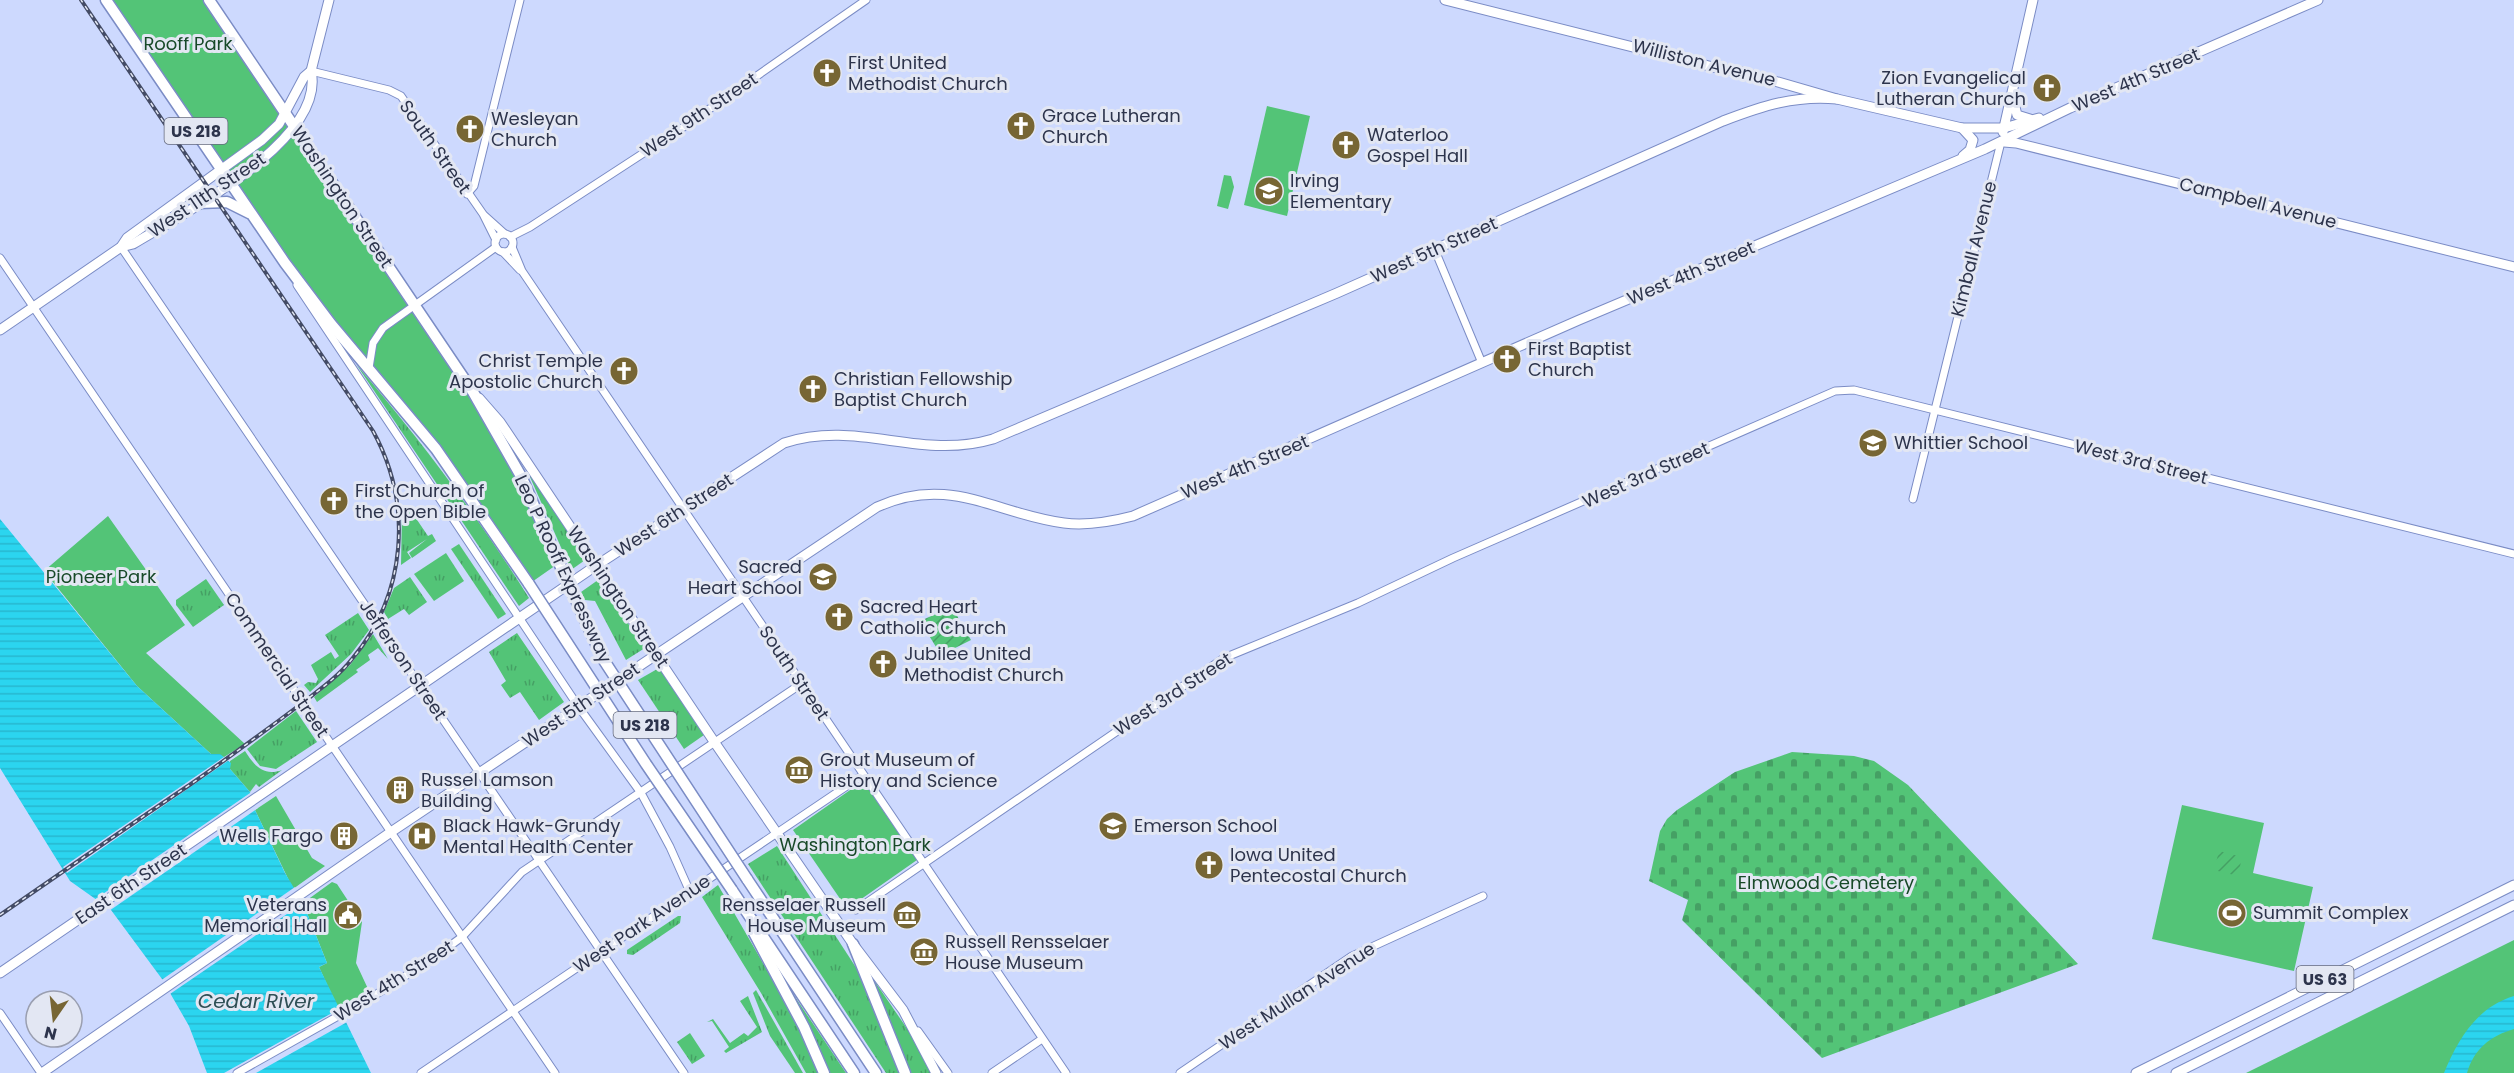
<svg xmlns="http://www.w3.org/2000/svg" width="2514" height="1073" font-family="Poppins,sans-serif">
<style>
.grass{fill:url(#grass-tufts)}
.cemetery{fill:url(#cemetery-stones)}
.park{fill:#53c477}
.garden{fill:url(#garden-furrows)}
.water{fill:url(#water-rules)}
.pier{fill:#cdd9fe}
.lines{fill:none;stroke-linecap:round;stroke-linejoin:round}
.minor-casing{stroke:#7b8cc5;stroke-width:9}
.major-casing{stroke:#7b8cc5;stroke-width:11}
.highway-casing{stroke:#7b8cc5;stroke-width:13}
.minor{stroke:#fff;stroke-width:7}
.major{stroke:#fff;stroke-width:9}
.highway{stroke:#fff;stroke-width:10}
.rail-casing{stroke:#434b65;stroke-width:4}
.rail{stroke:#e3e7f3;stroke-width:1.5;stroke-dasharray:4.5;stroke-linecap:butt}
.highway-bridge-casing{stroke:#7b8cc5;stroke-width:13;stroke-linecap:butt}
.highway-bridge{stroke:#fff;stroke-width:10}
.labels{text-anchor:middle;stroke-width:6;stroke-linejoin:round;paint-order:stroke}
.shield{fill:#e3e7f3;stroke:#646a7e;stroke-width:1.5}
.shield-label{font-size:16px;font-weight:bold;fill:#2d344c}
.park-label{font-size:18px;fill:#174928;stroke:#e3e7f3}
.poi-label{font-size:18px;fill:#2d344c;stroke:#e3e7f3;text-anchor:start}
.street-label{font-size:18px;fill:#2d344c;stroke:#e3e7f3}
.water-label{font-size:20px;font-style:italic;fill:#2f4f55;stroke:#e3e7f3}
</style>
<defs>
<pattern id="grass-tufts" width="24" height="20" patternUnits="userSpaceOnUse" patternTransform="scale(1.5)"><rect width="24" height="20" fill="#53c477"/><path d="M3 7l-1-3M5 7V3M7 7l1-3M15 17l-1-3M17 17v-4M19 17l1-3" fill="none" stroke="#45a064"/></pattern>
<pattern id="cemetery-stones" width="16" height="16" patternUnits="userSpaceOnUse" patternTransform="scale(1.5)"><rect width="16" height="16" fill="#53c477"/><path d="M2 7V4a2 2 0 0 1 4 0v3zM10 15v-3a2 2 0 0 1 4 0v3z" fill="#45a064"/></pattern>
<pattern id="garden-furrows" width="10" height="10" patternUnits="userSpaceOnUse" patternTransform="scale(1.5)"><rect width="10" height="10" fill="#53c477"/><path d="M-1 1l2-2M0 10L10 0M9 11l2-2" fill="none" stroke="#45a064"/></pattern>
<pattern id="water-rules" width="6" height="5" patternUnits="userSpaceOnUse" patternTransform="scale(1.5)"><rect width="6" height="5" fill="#2bd5ef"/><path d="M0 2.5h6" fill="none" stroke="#27b7cf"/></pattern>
</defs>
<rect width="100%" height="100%" fill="#cdd9fe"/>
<g class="grass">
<path d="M356 364C419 438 477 515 529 598L519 606Z"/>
<path d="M526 468 588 558 571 570Z"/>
<path d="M402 511H411L428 536 432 534 436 541 412 558 409 553 427 539 407 552 411 558 401 565Z"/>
<path d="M459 544 506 614 498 619 451 549Z"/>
<path d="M446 553 464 581 434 601 414 574Z"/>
<path d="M410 577 427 602 409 615 404 609 388 619 384 612 394 588Z"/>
<path d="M206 579 224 605 193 627 176 605V600Z"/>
<path d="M598 580 645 648 626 660 595 601 585 600 581 592Z"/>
<path d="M358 613 369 630 351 654 310 692 304 685 308 682 316 683 318 679 311 665 331 652 335 659 339 656 325 635Z"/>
<path d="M517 633 564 702 539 720 520 692 510 698 501 685 506 681 489 652Z"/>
<path d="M373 634 388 659 378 648 368 655 370 660 356 670 358 672 317 702 314 697 350 665Z"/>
<path d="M659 668 704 735 684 749 638 680Z"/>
<path d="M296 711 317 742 276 769 260 766 247 749Z"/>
<path d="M245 751C254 765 263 777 282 770L259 787 256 784 250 792 230 769V761Z"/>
<path d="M777 846 857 969 902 1073H886L748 864Z"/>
<path d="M718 885 801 1029 820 1073H806L761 993 702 897Z"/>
<path d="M678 916H681L680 923 633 955 627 954V950Z"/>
<path d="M869 973 919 1046 932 1073H910Z"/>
<path d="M781 976 846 1073H828Z"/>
<path d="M756 990 803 1073H795L770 1036 753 993Z"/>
<path d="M748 996 762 1032 726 1053 724 1051 729 1047 712 1021 707 1022 713 1019 730 1043 744 1033 748 1036 757 1027 740 1001Z"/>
<path d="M690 1033 705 1056 692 1064 677 1042Z"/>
</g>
<path class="cemetery" d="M1792 752 1854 756 1874 761 1908 785 2078 964 1822 1058 1682 920 1688 900 1649 881 1660 831 1667 819 1677 810 1735 772Z"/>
<g class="park">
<path d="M106 0H209L473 392 559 563 529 584 457 476 331 324Z"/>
<path d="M1267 106 1310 116 1287 216 1244 205Z"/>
<path d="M1224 175 1231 176 1234 187 1228 209 1217 206Z"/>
<path d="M108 516 185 625 146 653 245 744 224 757 211 754 137 686 44 571Z"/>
<path d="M863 781 917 860 847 909 793 830Z"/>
<path d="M276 796 312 858 325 866 293 889 255 810Z"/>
<path d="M2182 805 2264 823 2253 873 2313 887 2294 971 2152 939Z"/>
<path d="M332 882 337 884 362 922 356 963 369 991 367 995 338 1009 319 967 327 963 303 903Z"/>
<path d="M2514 940V1073H2246Z"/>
</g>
<g class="garden">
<path d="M952 607 971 640 941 655 920 621Z"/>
<path d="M2219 851 2242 857 2238 876 2214 870Z"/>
</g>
<g class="water">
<path d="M0 519 137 686 211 754H220L231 763 230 769 250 792 255 810 285 873 303 903 327 963 319 967 371 1073H207L189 1026 162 979 111 910 70 881 0 768Z"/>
<path d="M2514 996V1029C2490 1036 2474 1049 2467 1073H2444C2458 1039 2477 1007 2514 996Z"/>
</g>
<g class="pier">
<path d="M224 757 229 760 67 873 63 867Z"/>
<path d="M253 791 258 808 109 911 94 900Z"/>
<path d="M295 887 306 901 167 996 160 981Z"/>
<path d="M341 1008 349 1021 256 1073H224Z"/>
</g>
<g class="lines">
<g class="minor-casing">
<g id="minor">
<path d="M311 71 389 90 401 96 483 214 496 240"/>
<path d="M467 194 474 186 520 0"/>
<path d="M485 216 505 234"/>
<circle cx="504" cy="243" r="9"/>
<path d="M510 237 530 227 682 128 866 0"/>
<path d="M121 247 684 1073"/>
<path d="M512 247 522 271 1066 1073"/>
<path d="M1434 248 1482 363"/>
<path d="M503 252 520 270"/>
<path d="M0 258 555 1073"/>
<path d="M297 285 578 706 641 793 670 847 690 892"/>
<path d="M369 368 373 343 383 328 496 247"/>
<path d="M1913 499 2001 142"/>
<path d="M856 910 1224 658 1358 603 1453 558 1835 391 1854 390 2514 554"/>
<path d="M0 1013 41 1073"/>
<path d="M918 1031 948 1073"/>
<path d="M237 1073 372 997 432 959 462 937 522 872 801 684"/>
<path d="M421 1073 863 775"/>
<path d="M992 1073 1042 1039"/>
<path d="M1180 1073 1352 956 1483 896"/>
</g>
</g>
<g class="major-casing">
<g id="major">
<path d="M1445 0 1721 69 1743 72 1837 99 1962 128H2004L2039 118"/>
<path d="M2013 99 2017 115 2030 119"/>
<path d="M1962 128 1973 140 1970 150 1963 156"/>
<path d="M2003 132 2033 0"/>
<path d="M2004 142 2016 143 2514 267"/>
<path d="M121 247 133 244C182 214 327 140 311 71L329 0"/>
<path d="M0 330 121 247 127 238 262 140 279 124 304 77 311 71"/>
<path d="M479 398 500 422 715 743 853 944 903 1010 936 1073"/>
<path d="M0 973 591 569 784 443C859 419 919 461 993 439L1337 293 1723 121C1762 106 1795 95 1837 99"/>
<path d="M42 1073 391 832 877 507C950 474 995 514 1064 523 1088 526 1110 522 1133 516L1579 320 1985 149 2070 108 2318 0"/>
<path d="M2136 1073 2514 885"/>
<path d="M2176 1073 2514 905"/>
</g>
</g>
<g class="highway-casing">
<g id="highway">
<path d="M106 0 285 263 331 324 436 449 529 584"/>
<path d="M209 0 473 392 522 478 559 563"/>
<path d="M199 203 227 202 249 213"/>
<path d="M747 879 876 1073"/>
<path d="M732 890 854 1073"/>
<path d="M754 933 804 1027 824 1073"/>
<path d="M853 944 905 1073"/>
</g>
</g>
<use href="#minor" class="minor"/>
<use href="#major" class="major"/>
<use href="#highway" class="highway"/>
<g class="rail-casing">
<path id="rail" d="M0 915C64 871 127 827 191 784 228 758 265 731 301 704 319 690 338 677 352 659 407 594 413 504 373 431L81 0"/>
</g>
<use href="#rail" class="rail"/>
<g class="highway-bridge-casing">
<g id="highway-bridge">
<path d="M559 563 603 659 747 879"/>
<path d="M529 584 646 764 732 890"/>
</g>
</g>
<use href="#highway-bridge" class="highway-bridge"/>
</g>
<defs>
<g id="church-disc" transform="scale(1.5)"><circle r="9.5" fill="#776634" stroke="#e3e7f3"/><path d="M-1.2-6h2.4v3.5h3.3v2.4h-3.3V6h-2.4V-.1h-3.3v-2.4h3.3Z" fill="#fff"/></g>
<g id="school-disc" transform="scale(1.5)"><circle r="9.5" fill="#776634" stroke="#e3e7f3"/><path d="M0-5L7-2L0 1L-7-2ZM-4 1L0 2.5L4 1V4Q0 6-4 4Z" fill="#fff"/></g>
<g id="museum-disc" transform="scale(1.5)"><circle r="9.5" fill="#776634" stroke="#e3e7f3"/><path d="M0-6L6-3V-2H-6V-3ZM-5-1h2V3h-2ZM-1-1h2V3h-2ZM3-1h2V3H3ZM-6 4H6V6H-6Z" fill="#fff"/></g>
<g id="building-disc" transform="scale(1.5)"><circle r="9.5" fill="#776634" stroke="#e3e7f3"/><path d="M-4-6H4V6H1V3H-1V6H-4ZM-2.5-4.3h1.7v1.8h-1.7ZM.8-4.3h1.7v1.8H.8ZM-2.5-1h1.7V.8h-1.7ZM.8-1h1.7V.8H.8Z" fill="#fff"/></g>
<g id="hospital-disc" transform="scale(1.5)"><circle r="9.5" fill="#776634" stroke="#e3e7f3"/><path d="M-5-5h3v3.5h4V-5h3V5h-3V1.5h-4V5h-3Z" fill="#fff"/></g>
<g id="stadium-disc" transform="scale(1.5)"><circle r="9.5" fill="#776634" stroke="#e3e7f3"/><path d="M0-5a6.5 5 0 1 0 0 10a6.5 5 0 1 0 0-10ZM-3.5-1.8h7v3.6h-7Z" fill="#fff"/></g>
<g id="civic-disc" transform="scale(1.5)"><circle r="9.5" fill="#776634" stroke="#e3e7f3"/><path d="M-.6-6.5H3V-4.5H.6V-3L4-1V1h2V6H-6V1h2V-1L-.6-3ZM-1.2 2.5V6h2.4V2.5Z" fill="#fff"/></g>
</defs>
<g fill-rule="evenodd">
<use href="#church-disc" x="827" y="73"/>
<use href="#church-disc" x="2047" y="88"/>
<use href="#church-disc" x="1021" y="126"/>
<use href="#church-disc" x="470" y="129"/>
<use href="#church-disc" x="1346" y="145"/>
<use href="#school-disc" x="1269" y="191"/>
<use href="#church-disc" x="1507" y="359"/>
<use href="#church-disc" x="624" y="371"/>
<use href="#church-disc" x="813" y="389"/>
<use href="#school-disc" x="1873" y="443"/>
<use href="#church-disc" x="334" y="501"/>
<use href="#school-disc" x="823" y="577"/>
<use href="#church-disc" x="839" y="617"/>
<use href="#church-disc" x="883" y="664"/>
<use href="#museum-disc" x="799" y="770"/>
<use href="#building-disc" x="400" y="790"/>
<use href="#school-disc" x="1113" y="826"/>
<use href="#building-disc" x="344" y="836"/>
<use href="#hospital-disc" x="422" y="836"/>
<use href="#church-disc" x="1209" y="865"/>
<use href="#stadium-disc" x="2232" y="913"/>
<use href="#civic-disc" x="348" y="915"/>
<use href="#museum-disc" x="907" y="915"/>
<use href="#museum-disc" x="924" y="952"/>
</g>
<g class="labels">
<g class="shield">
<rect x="164.5" y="118" width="63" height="26" rx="4.5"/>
<rect x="613.5" y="712" width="63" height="26" rx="4.5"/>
<rect x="2296.5" y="966" width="57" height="26" rx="4.5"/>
</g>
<g class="shield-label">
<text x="196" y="137">US 218</text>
<text x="645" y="731">US 218</text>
<text x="2325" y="985">US 63</text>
</g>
<g class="park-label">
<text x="188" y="50">Rooff Park</text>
<text x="101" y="583">Pioneer Park</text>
<text x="855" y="851">Washington Park</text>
<text x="1826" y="889">Elmwood Cemetery</text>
</g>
<g class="poi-label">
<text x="848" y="69">First United<tspan x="848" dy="21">Methodist Church</tspan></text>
<text x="2026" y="84" text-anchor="end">Zion Evangelical<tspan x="2026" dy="21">Lutheran Church</tspan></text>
<text x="1042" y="122">Grace Lutheran<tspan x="1042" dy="21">Church</tspan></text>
<text x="491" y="125">Wesleyan<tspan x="491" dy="21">Church</tspan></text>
<text x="1367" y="141">Waterloo<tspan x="1367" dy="21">Gospel Hall</tspan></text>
<text x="1290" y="187">Irving<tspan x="1290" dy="21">Elementary</tspan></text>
<text x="1528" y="355">First Baptist<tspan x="1528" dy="21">Church</tspan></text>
<text x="603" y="367" text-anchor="end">Christ Temple<tspan x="603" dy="21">Apostolic Church</tspan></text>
<text x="834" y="385">Christian Fellowship<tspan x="834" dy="21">Baptist Church</tspan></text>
<text x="1894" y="449">Whittier School</text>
<text x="355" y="497">First Church of<tspan x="355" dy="21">the Open Bible</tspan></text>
<text x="802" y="573" text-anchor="end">Sacred<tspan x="802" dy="21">Heart School</tspan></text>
<text x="860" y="613">Sacred Heart<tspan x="860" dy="21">Catholic Church</tspan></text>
<text x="904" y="660">Jubilee United<tspan x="904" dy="21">Methodist Church</tspan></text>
<text x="820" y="766">Grout Museum of<tspan x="820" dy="21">History and Science</tspan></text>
<text x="421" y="786">Russel Lamson<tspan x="421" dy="21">Building</tspan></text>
<text x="443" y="832">Black Hawk-Grundy<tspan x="443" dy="21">Mental Health Center</tspan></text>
<text x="1134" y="832">Emerson School</text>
<text x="323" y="842" text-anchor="end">Wells Fargo</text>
<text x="1230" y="861">Iowa United<tspan x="1230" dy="21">Pentecostal Church</tspan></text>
<text x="327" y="911" text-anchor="end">Veterans<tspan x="327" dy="21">Memorial Hall</tspan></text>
<text x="886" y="911" text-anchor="end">Rensselaer Russell<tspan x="886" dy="21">House Museum</tspan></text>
<text x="2253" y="919">Summit Complex</text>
<text x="945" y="948">Russell Rensselaer<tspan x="945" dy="21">House Museum</tspan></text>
</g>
<g class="street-label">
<text transform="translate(1704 63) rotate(14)" y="6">Williston Avenue</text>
<text transform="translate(2136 80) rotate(-23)" y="6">West 4th Street</text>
<text transform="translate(699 115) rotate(-34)" y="6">West 9th Street</text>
<text transform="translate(435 147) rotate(55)" y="6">South Street</text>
<text transform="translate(207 195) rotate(-34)" y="6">West 11th Street</text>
<text transform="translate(342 197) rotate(56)" y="6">Washington Street</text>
<text transform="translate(2258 203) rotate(14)" y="6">Campbell Avenue</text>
<text transform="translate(1974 249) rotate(-76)" y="6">Kimball Avenue</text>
<text transform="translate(1434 250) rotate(-24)" y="6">West 5th Street</text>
<text transform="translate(1691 273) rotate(-23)" y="6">West 4th Street</text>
<text transform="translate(2141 462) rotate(14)" y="6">West 3rd Street</text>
<text transform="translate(1245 467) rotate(-23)" y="6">West 4th Street</text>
<text transform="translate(1646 475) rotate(-24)" y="6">West 3rd Street</text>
<text transform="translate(674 515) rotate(-33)" y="6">West 6th Street</text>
<text transform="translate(563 569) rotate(65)" y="6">Leo P Rooff Expressway</text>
<text transform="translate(618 597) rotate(56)" y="6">Washington Street</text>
<text transform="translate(403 660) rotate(56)" y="6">Jefferson Street</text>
<text transform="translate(277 665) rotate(56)" y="6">Commercial Street</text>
<text transform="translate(794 673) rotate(56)" y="6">South Street</text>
<text transform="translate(1173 694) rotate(-33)" y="6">West 3rd Street</text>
<text transform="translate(581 705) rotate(-34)" y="6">West 5th Street</text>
<text transform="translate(131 884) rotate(-34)" y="6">East 6th Street</text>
<text transform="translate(642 924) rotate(-34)" y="6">West Park Avenue</text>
<text transform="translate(394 981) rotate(-32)" y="6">West 4th Street</text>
<text transform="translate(1297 996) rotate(-33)" y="6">West Mullan Avenue</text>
</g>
<g class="water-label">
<text x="256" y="1008">Cedar River</text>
</g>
</g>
<g transform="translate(54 1019) rotate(194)"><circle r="28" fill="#e3e7f3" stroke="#9a9fb0" stroke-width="1.5"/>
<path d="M0-4.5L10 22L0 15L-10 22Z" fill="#776634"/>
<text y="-9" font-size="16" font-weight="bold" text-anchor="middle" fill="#2d344c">N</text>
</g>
</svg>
